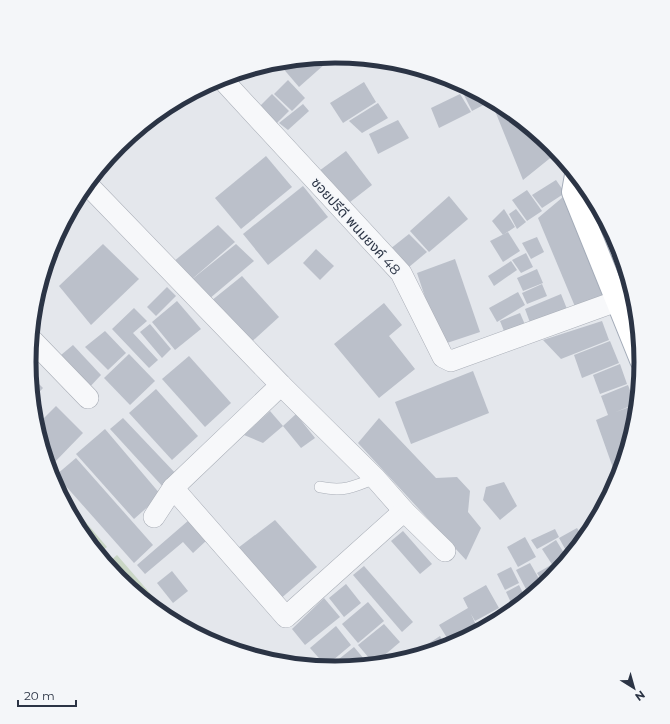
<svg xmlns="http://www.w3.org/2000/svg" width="670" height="724" font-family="Montserrat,'Noto Sans Thai',sans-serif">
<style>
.green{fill:#c9d6c5}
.water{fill:#9fb4cc}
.building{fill:#bbc0ca}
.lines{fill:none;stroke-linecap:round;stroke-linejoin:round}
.lane-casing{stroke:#a9aeb7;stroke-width:12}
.street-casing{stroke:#a9aeb7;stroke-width:22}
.primary-casing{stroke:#a3abb8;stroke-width:24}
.lane{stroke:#f7f8fa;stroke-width:11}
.street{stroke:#f7f8fa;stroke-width:21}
.primary{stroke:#fff;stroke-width:22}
.labels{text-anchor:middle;stroke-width:3;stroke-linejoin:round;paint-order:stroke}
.street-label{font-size:14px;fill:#2b3445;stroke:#f4f6f9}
.rim{fill:none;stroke:#2b3445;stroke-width:5}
</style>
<rect width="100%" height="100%" fill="#e4e7ec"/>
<g class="green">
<path d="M59 491 107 547 98 554 80 532Z"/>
<path d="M117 555 174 621 165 616 118 578 107 564Z"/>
</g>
<path class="water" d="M553 576 505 617 447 646Z"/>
<g class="building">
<path d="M334 56 299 87 281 66 287 61Z"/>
<path d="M259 67 237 84 230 76Z"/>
<path d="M288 80 305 98 292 111 274 94Z"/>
<path d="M364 82 376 102 343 123 330 103Z"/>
<path d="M469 88 505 108 549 144 554 155 523 180 491 101 472 111 462 91Z"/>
<path d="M272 94 289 111 275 125 258 108Z"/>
<path d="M460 94 471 112 439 128 431 108Z"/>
<path d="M378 103 388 118 362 133 349 121Z"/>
<path d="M303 104 309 111 288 130 279 123Z"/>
<path d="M398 120 409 138 378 154 369 134Z"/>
<path d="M346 151 372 185 345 206 319 171Z"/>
<path d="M266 156 292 187 241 229 215 198Z"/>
<path d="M556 180 565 193 542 208 532 195Z"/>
<path d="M303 186 328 217 268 265 243 234Z"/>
<path d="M527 190 542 211 527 221 512 200Z"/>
<path d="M449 196 468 219 429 252 410 231Z"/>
<path d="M563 197 604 299 576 309 538 218Z"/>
<path d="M504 209 515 227 503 235 492 221Z"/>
<path d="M516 209 526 222 517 229 509 214Z"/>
<path d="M218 225 235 242 191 280 173 262Z"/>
<path d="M508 232 520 251 503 262 490 241Z"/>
<path d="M409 234 427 252 403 272 385 253Z"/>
<path d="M537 237 544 252 531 259 522 243Z"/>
<path d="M103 244 139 279 91 325 59 286Z"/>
<path d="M236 244 254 261 209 299 191 280Z"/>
<path d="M316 249 334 266 320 280 303 263Z"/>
<path d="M526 253 533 267 521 273 512 260Z"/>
<path d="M455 259 480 332 441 345 417 273Z"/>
<path d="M511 261 517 270 494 286 488 276Z"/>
<path d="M537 269 543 283 523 291 517 278Z"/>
<path d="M242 276 279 317 247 346 206 305Z"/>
<path d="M542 284 547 296 527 304 522 293Z"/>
<path d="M167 287 176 296 156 316 147 307Z"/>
<path d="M518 292 525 305 497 322 489 308Z"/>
<path d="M561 294 569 314 532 328 525 309Z"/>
<path d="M177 301 201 329 175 350 152 322Z"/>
<path d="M384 303 402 325 389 336 415 369 379 398 334 344Z"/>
<path d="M134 308 147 321 133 333 158 360 149 368 112 329Z"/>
<path d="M520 313 526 327 506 336 500 321Z"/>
<path d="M602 321 609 340 561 359 543 340Z"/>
<path d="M150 324 171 349 162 358 140 332Z"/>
<path d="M105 331 126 353 108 370 85 347Z"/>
<path d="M610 341 619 363 582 378 574 355Z"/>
<path d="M73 345 101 375 86 391 55 360Z"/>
<path d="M129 354 155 381 130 405 104 378Z"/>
<path d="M189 356 231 403 205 427 162 379Z"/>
<path d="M620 364 627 384 600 394 593 375Z"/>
<path d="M473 371 489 413 411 444 395 402Z"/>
<path d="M30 375 43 388 33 399Z"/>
<path d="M628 385 635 404 616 412 632 406 636 416 635 422 622 464 613 468 596 420 608 415 601 396Z"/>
<path d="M156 389 198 436 172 460 129 413Z"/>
<path d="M56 406 83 433 49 468 36 426Z"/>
<path d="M270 411 283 426 263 443 244 435Z"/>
<path d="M296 414 315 438 301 448 283 426Z"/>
<path d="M123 418 178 476 164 488 110 429Z"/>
<path d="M379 418 436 478 457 477 470 491 468 512 481 528 466 560 358 443Z"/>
<path d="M105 429 161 495 134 519 76 454Z"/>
<path d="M76 458 153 545 134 563 56 475Z"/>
<path d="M504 482 517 506 500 520 483 500 486 487Z"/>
<path d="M596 519 589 532 587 535 583 527Z"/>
<path d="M189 520 207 540 193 553 183 542 145 574 137 565Z"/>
<path d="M275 520 317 567 278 601 234 551Z"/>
<path d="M577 528 584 539 569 556 559 538Z"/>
<path d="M555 529 559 537 537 549 531 540Z"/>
<path d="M403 531 432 564 420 574 391 541Z"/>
<path d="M525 537 536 557 518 567 507 547Z"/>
<path d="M556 540 567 558 553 566 542 549Z"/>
<path d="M530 563 542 584 528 593 516 570Z"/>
<path d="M551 565 556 573 544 584 537 573Z"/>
<path d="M364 566 413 622 402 632 353 575Z"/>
<path d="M511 567 519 583 505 590 497 574Z"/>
<path d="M172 571 188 591 173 603 157 583Z"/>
<path d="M346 584 361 603 344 617 329 598Z"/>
<path d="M486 585 499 608 475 621 471 614 476 625 449 641 439 625 468 608 463 598Z"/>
<path d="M519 585 526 599 514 609 506 592Z"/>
<path d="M324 598 340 617 305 645 292 629Z"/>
<path d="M368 602 384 621 358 643 342 624Z"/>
<path d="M384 624 400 642 374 664 358 645Z"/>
<path d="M336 626 351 645 326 666 310 648Z"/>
<path d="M440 636 446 647 426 653 423 647Z"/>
<path d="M354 647 369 665 329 667Z"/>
<path d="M419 647 423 653 404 659 402 657Z"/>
</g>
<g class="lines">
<g class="lane-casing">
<path id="lane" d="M320 487C343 492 354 487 375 478"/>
</g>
<g class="street-casing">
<g id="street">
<path d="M221 78 401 273 443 357 451 361 617 301"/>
<path d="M87 184 281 385 375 478 404 511 445 551"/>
<path d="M31 339 88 398"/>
<path d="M173 488 286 617 404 511"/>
<path d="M154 517 173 488 281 385"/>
</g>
</g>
<g class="primary-casing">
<path id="primary" d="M576 175 573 192 641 360"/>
</g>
<use href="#lane" class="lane"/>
<use href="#street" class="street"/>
<use href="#primary" class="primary"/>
</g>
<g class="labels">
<g class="street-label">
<text transform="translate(356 226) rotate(48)" y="5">ซอยปรีดี พนมยงค์ 48</text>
</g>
</g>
<path d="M0 0H670V724H0ZM36 362a299 299 0 1 1 598 0a299 299 0 1 1-598 0Z" fill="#f4f6f9" fill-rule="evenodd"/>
<path class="rim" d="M36 362a299 299 0 1 1 598 0a299 299 0 1 1-598 0Z"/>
<g transform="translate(634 688) rotate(143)" stroke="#f4f6f9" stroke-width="3" paint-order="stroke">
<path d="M0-3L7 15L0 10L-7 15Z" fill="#2b3445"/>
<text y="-6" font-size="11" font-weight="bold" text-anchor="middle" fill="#2b3445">N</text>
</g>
<path d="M18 700v6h58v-6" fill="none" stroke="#2b3445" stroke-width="2"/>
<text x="24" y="700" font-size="12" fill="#2b3445" stroke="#f4f6f9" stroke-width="3" paint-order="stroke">20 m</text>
</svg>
